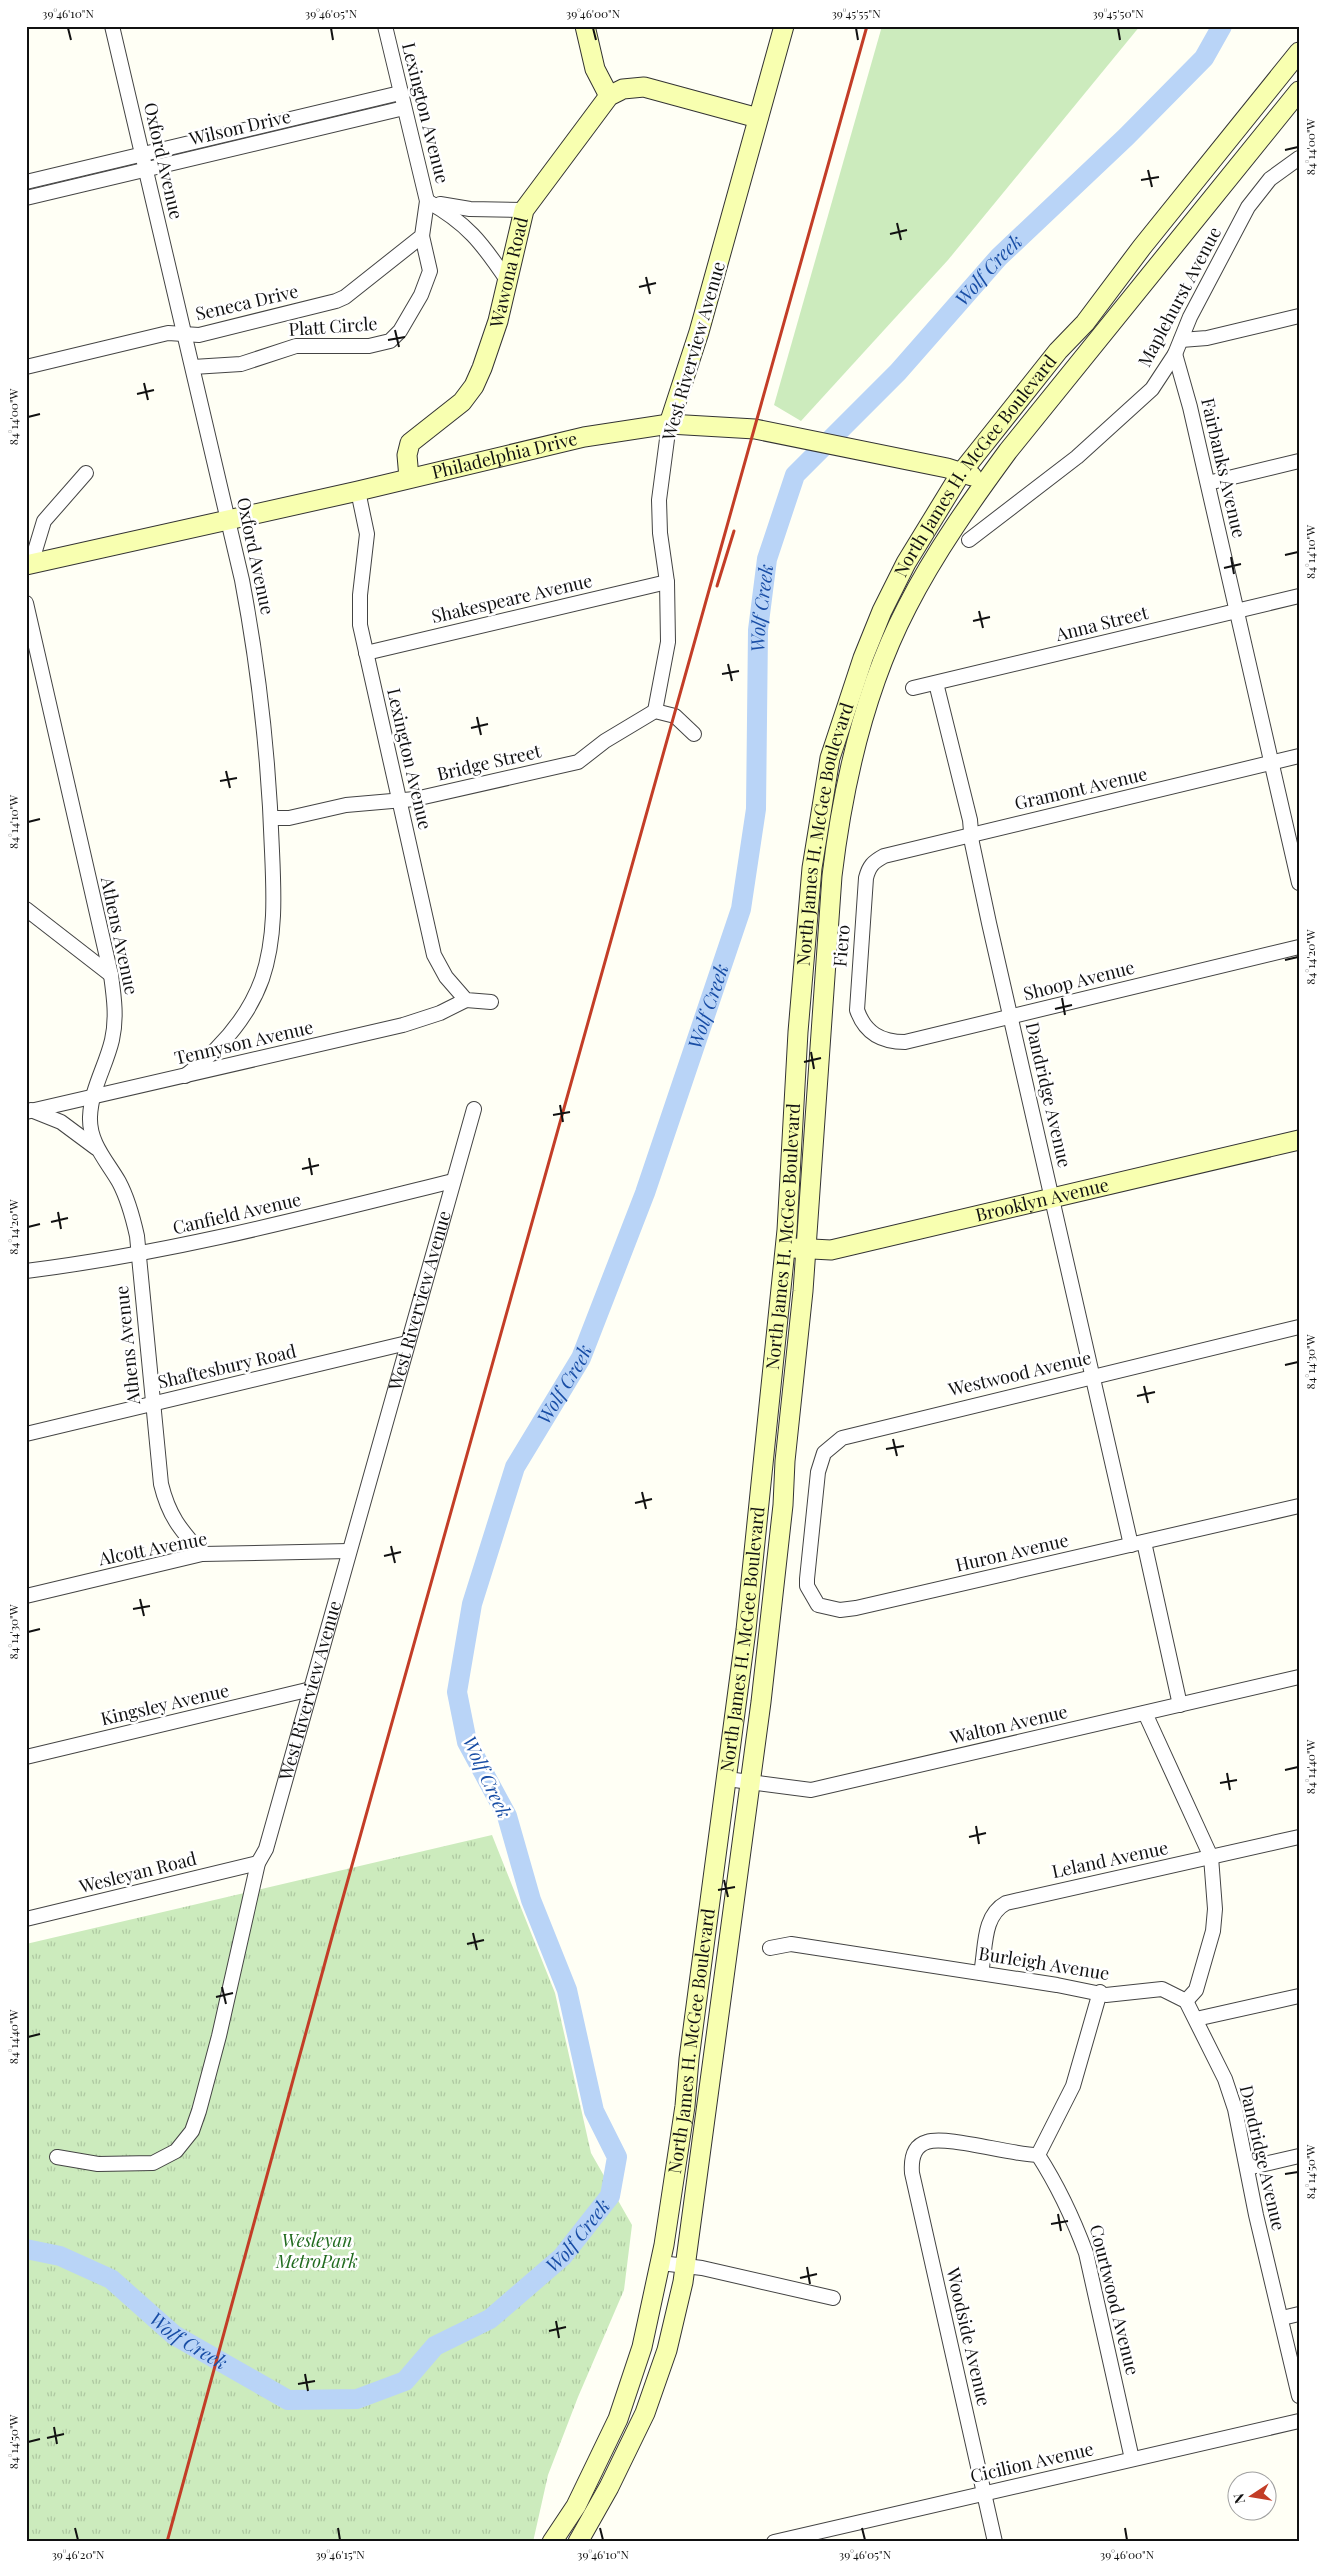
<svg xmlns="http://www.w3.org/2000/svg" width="1325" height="2568" font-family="'Playfair Display',serif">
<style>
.grass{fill:#ccebbd}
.park{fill:url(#park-tufts)}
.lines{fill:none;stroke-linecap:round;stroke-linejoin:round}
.river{stroke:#b9d4f7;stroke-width:20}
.street-casing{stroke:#444;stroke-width:16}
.secondary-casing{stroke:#333;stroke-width:21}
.street{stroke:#fff;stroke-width:14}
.secondary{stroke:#f8ffb0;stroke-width:19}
.rail{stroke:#c33d27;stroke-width:3}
.ticks{fill:none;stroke:#111;stroke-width:2}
.labels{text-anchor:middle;stroke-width:5;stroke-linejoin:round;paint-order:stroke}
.street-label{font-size:18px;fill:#111;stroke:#fff}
.park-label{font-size:18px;font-style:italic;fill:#216b1f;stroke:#fff}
.water-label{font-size:19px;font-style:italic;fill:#184da5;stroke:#fff}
.neatline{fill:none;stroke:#111;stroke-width:2}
.ticks-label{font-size:12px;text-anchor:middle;fill:#111}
</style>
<defs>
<pattern id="park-tufts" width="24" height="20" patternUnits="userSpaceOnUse" patternTransform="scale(1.25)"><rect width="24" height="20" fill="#ccebbd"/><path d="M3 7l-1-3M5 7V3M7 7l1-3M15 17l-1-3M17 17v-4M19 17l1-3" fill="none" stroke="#aec8a1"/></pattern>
</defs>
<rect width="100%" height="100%" fill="#fffff5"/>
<path class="grass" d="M882 26H1140L948 260 801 421 774 405Z"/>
<path class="park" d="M492 1835 555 1993 591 2153 632 2225 624 2290 578 2397 548 2475 533 2542H26V1944Z"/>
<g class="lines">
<path class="river" id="s1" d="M26 2249 60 2256 111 2279 174 2335 288 2400 357 2399 405 2381 435 2346 490 2319 562 2257 610 2196 617 2157 594 2111 567 1990 531 1900 507 1816 467 1742 457 1692 472 1604 515 1467 581 1358 645 1193 741 909 756 809 758 630 767 559 795 475 898 372 999 257 1126 137 1204 58 1222 26"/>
<g class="street-casing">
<g id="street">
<path d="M112 26 242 580C259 670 269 760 272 851 274 894 276 938 262 979 248 1018 218 1051 185 1076"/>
<path d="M26 182 400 93"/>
<path d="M26 198 404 108"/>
<path d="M427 201C467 223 482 243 507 280"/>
<path d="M440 204 470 209 524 210"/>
<path d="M1181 340 1207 338 1299 316"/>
<path d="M1175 354 1190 407 1299 883"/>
<path d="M26 367 168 333 199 335 336 301 345 297 422 236 427 201 385 26"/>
<path d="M193 367 241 364 296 346H369L390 341 400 331 421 295 430 271 422 236"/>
<path d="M1208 483 1299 461"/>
<path d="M358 491 367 534 360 595V625L434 955 446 977 466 1000 491 1002"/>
<path d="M969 540 1077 457 1152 389 1175 354 1190 317 1248 207 1270 179 1299 158"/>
<path d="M31 564 44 521 86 473"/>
<path d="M26 603 111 975C114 997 117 1018 112 1040 106 1066 91 1089 90 1117 89 1143 107 1161 119 1182 128 1199 133 1218 137 1236L161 1484C169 1517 181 1530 202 1554"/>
<path d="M366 653 667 582"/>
<path d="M936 683 970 820 972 843 989 923 1131 1545"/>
<path d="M913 688 1299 596"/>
<path d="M655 711 668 642 667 582 660 533 659 500 669 424"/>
<path d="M1299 756 884 856C873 862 869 866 866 878L857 1010C865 1033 881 1042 905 1042L1299 947"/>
<path d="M271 818H289L346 805 415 799 578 762 605 741 655 711 675 716 694 734"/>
<path d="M26 909 111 975"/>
<path d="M31 1110 61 1122 96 1148"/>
<path d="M26 1112 403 1025 440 1013 466 1000"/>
<path d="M26 1271C171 1253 312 1216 453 1181"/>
<path d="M1299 1327 842 1438 824 1453 818 1472 807 1579V1586L818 1605 840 1610 856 1608 1299 1506"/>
<path d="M26 1434 407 1343"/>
<path d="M1144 1542 1180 1705"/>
<path d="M26 1596 202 1554 349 1551"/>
<path d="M1145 1713 1211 1857 1215 1909 1213 1931 1196 1990 1186 2001"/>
<path d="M26 1757 311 1689"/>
<path d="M727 1779 811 1790 1299 1677"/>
<path d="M26 1919 258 1863"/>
<path d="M770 1948 791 1944 1057 1985 1106 1995 1162 1989 1186 2001 1225 2079 1235 2109 1256 2215 1299 2396"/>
<path d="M981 1973C986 1949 982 1916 1006 1903L1299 1837"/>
<path d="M1196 2019 1299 1996"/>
<path d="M1038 2155 1073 2086 1100 1992"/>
<path id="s2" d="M57 2157 98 2164 153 2163 176 2151 192 2131 199 2111 219 2036 258 1863 266 1849 474 1109"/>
<path d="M1247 2168 1299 2156"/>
<path d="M661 2263 702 2268 833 2298"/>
<path d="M1282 2318 1299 2314"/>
<path d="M774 2542 1299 2421"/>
<path d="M995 2542 912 2173C911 2160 913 2146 927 2142 946 2135 1012 2155 1038 2155 1058 2186 1073 2218 1086 2253L1132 2459"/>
</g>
</g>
<g class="secondary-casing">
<g id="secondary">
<path d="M585 26 595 69 609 96"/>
<path d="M669 424 699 332 784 26"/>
<path id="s3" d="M409 478 407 455 410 443 462 402 474 386 482 368 498 321 524 210 609 96 623 89 644 87 758 118"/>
<path id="s4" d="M26 565 358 491 584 437 669 424 755 429 947 468 972 476"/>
<path id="s5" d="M793 1248 831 1250 1299 1140"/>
<path id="s6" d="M552 2542 576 2506 618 2419 642 2347 664 2245 685 2106 689 2059 746 1630 787 1230 798 1032 812 868 830 758 863 658 882 611 906 563 961 473 1058 351 1085 323 1142 247 1299 52"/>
<path d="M578 2542 609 2487 645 2413 667 2350 683 2282 761 1702 783 1505 785 1461 803 1291 832 876C843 784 864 690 907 607 935 552 972 500 1008 451L1299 91"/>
</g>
</g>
<use href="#street" class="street"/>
<use href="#secondary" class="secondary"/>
<g class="rail">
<path d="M717 586 734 531"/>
<path d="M167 2542 335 1926 867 26"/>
</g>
</g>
<path class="ticks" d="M68 28 71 40M331 28 333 40M593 28 596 40M856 28 858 40M1118 28 1120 40M1285 150 1298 147M1148 170 1152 187M1141 180 1159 177M897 223 901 240M890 234 907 230M646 277 650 294M639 287 656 283M395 330 399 347M388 340 405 337M144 383 148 400M137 394 154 390M28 417 40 414M1285 555 1298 552M1231 557 1234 574M1224 568 1241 564M979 611 983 628M973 621 990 617M728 664 732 681M722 674 739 671M477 717 481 735M471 728 488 724M226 771 230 788M220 781 237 778M28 822 40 819M1285 960 1298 957M1062 998 1065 1015M1055 1009 1072 1005M811 1052 814 1069M804 1062 821 1058M560 1105 563 1122M553 1115 570 1112M309 1158 312 1175M302 1169 319 1165M58 1212 61 1229M51 1222 68 1218M28 1227 40 1224M1285 1365 1298 1362M1144 1386 1148 1403M1137 1396 1155 1392M893 1439 897 1456M886 1449 904 1446M642 1492 646 1509M635 1503 652 1499M391 1546 395 1563M384 1556 401 1552M140 1599 144 1616M133 1609 150 1606M28 1632 40 1629M1285 1770 1298 1767M1227 1773 1230 1790M1220 1783 1237 1780M976 1826 979 1844M969 1837 986 1833M724 1880 728 1897M718 1890 735 1887M473 1933 477 1950M467 1944 484 1940M222 1987 226 2004M216 1997 233 1993M28 2037 40 2034M1285 2174 1298 2172M1058 2214 1061 2231M1051 2224 1068 2221M807 2267 810 2284M800 2278 817 2274M556 2321 559 2338M549 2331 566 2327M305 2374 308 2391M298 2384 315 2381M54 2427 57 2444M47 2438 64 2434M28 2442 40 2439M75 2528 78 2540M338 2528 340 2540M600 2528 603 2540M862 2528 865 2540M1125 2528 1127 2540"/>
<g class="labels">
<g class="street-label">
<text transform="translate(425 113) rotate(76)" y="6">Lexington Avenue</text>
<text transform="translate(240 128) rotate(-13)" y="6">Wilson Drive</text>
<text transform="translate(163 161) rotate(77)" y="6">Oxford Avenue</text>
<text dy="6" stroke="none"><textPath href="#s3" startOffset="241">Wawona Road</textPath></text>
<text transform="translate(1180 297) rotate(-62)" y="6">Maplehurst Avenue</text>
<text transform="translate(247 303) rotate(-13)" y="6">Seneca Drive</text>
<text transform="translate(333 327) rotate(-4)" y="6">Platt Circle</text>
<text transform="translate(694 351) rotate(-74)" y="6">West Riverview Avenue</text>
<text dy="6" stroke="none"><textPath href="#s4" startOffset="491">Philadelphia Drive</textPath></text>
<text dy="6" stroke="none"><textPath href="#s6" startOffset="2146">North James H. McGee Boulevard</textPath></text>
<text transform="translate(1223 468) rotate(77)" y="6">Fairbanks Avenue</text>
<text transform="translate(255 556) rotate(78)" y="6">Oxford Avenue</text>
<text transform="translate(512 599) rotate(-13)" y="6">Shakespeare Avenue</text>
<text transform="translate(1102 624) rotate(-14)" y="6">Anna Street</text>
<text transform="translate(409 759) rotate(77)" y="6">Lexington Avenue</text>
<text transform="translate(489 763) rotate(-13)" y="6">Bridge Street</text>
<text transform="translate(1081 789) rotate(-13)" y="6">Gramont Avenue</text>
<text dy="6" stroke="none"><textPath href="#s6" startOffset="1741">North James H. McGee Boulevard</textPath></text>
<text transform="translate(119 936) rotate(78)" y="6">Athens Avenue</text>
<text transform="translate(842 946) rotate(-85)" y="6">Fiero</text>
<text transform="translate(1079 981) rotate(-14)" y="6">Shoop Avenue</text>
<text transform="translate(244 1043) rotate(-13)" y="6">Tennyson Avenue</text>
<text transform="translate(1048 1095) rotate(77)" y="6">Dandridge Avenue</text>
<text dy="6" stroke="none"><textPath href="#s5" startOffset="255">Brooklyn Avenue</textPath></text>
<text transform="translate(237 1214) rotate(-13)" y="6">Canfield Avenue</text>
<text dy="6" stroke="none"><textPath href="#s6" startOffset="1336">North James H. McGee Boulevard</textPath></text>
<text dy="6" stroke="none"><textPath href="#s2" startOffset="1010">West Riverview Avenue</textPath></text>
<text transform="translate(128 1345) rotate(-96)" y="6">Athens Avenue</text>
<text transform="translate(227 1367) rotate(-13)" y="6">Shaftesbury Road</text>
<text transform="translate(1020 1374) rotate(-13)" y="6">Westwood Avenue</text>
<text transform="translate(153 1549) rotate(-11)" y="6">Alcott Avenue</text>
<text transform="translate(1012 1553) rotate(-13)" y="6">Huron Avenue</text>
<text dy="6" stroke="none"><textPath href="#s6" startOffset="931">North James H. McGee Boulevard</textPath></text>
<text dy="6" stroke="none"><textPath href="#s2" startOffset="605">West Riverview Avenue</textPath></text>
<text transform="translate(165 1705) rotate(-13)" y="6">Kingsley Avenue</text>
<text transform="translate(1009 1725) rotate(-13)" y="6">Walton Avenue</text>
<text transform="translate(1110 1860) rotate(-12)" y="6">Leland Avenue</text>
<text transform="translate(138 1873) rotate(-14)" y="6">Wesleyan Road</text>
<text transform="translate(1044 1964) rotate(9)" y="6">Burleigh Avenue</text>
<text dy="6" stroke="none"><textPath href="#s6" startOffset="526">North James H. McGee Boulevard</textPath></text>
<text transform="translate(1262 2158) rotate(77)" y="6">Dandridge Avenue</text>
<text transform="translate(1114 2300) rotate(76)" y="6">Courtwood Avenue</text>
<text transform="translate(968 2337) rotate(77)" y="6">Woodside Avenue</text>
<text transform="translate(1032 2463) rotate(-13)" y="6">Cicilion Avenue</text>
</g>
<g class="park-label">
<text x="317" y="2247">Wesleyan<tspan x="317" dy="21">MetroPark</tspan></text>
</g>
<g class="water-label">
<text dy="7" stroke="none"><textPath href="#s1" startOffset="2800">Wolf Creek</textPath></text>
<text dy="7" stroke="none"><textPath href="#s1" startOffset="2380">Wolf Creek</textPath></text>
<text dy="7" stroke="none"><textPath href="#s1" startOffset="1975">Wolf Creek</textPath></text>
<text dy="7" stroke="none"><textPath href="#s1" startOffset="1570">Wolf Creek</textPath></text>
<text transform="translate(487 1777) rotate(65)" y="7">Wolf Creek</text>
<text dy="7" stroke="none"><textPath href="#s1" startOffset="655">Wolf Creek</textPath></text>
<text dy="7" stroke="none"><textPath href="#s1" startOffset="190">Wolf Creek</textPath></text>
</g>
</g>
<rect width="1325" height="2568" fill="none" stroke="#ffffff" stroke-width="55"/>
<g transform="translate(1252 2496) rotate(258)"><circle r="24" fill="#ffffff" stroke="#a0a0a0"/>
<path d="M0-4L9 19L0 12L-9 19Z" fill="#c33d27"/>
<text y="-8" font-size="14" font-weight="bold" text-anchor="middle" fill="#111111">N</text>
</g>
<rect x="28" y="28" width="1270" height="2512" class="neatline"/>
<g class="ticks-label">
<text x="68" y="18">39°46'10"N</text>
<text x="331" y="18">39°46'05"N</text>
<text x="593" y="18">39°46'00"N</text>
<text x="856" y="18">39°45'55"N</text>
<text x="1118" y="18">39°45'50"N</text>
<text transform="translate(1311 147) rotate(-90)" y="4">84°14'00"W</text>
<text transform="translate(14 417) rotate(-90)" y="4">84°14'00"W</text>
<text transform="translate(1311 552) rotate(-90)" y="4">84°14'10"W</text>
<text transform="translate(14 822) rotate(-90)" y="4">84°14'10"W</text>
<text transform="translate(1311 957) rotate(-90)" y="4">84°14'20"W</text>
<text transform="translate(14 1227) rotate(-90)" y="4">84°14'20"W</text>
<text transform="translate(1311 1362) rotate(-90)" y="4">84°14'30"W</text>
<text transform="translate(14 1632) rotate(-90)" y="4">84°14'30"W</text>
<text transform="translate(1311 1767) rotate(-90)" y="4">84°14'40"W</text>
<text transform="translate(14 2037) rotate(-90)" y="4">84°14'40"W</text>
<text transform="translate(1311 2172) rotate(-90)" y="4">84°14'50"W</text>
<text transform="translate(14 2442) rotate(-90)" y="4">84°14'50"W</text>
<text x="78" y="2559">39°46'20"N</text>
<text x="340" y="2559">39°46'15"N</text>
<text x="603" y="2559">39°46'10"N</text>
<text x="865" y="2559">39°46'05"N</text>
<text x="1127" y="2559">39°46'00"N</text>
</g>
</svg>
